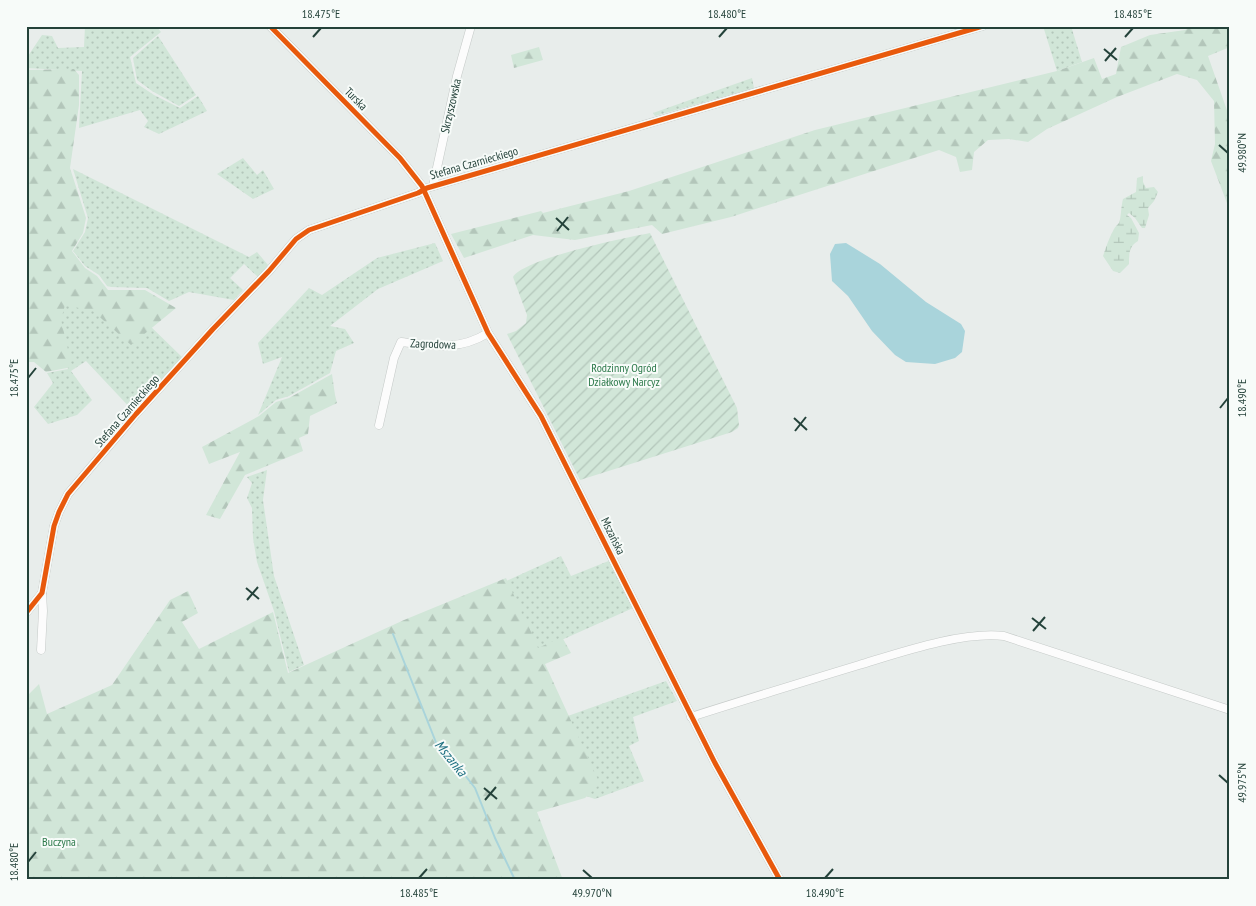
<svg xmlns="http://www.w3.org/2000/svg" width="1256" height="906" font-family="'PT Sans Narrow',sans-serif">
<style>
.grass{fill:url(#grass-dots)}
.forest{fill:url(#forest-firs)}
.wetland{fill:url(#wetland-marsh)}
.garden{fill:url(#garden-furrows)}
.water{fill:#a9d4db}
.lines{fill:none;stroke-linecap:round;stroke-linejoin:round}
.stream{stroke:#a9d4db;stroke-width:2}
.minor-casing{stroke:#c5cac8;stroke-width:9}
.minor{stroke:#fcfcfc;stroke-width:8}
.cycleway-casing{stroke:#f7fbf9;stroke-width:8}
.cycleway{stroke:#e8590c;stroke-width:5}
.ticks{fill:none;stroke:#24423a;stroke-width:2}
.labels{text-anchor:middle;stroke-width:4;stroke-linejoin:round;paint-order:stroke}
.street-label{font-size:12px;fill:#24423a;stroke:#f7fbf9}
.park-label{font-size:12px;fill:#2d7a4b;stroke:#f7fbf9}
.water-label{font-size:14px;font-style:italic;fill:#1c6f80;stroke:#f7fbf9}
.neatline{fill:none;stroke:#24423a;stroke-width:2}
.ticks-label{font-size:12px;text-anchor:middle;fill:#24423a}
</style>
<defs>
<pattern id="grass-dots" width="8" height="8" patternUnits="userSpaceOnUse" patternTransform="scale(1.25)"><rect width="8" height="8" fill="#d1e6d8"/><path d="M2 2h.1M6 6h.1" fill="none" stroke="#b3c6ba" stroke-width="1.8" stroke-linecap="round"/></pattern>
<pattern id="forest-firs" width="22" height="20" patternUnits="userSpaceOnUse" patternTransform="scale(1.25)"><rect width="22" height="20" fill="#d1e6d8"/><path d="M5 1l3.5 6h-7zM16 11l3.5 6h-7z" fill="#b3c6ba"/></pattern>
<pattern id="wetland-marsh" width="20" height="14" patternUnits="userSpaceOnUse" patternTransform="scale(1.25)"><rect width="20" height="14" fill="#d1e6d8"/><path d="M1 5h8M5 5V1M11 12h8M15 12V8" fill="none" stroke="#b3c6ba"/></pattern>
<pattern id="garden-furrows" width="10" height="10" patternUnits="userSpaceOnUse" patternTransform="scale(1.25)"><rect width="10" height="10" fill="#d1e6d8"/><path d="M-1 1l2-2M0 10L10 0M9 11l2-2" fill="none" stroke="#b3c6ba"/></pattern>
</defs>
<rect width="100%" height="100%" fill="#e8edeb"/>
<g class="grass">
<path d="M85 26H156L161 32 130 57 136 83 154 95 180 108 198 96 207 111 159 134 144 127 148 121 140 110 79 128 82 71 26 68V59L42 35 52 36 58 48 84 47Z"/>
<path d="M1043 26H1071L1082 62 1057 71Z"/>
<path d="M158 36 196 95 179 106 152 91 137 80 133 58Z"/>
<path d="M752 78 754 88 655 116 653 113Z"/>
<path d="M243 158 257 175 263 170 274 189 253 199 217 174Z"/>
<path d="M73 169 249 257 257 252 268 265 258 277 244 264 230 278 243 290 234 300 189 292 169 301 147 288 111 287 107 286 99 275 85 266 73 251 85 232 88 218Z"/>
<path d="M435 243 443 261 378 289 330 326 345 329 354 343 336 351 330 373 289 396 276 400 258 415 282 357 263 364 258 343 309 288 322 295 377 258Z"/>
<path d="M64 301 145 321 183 358 134 412 86 361 71 371 92 400 77 415 48 424 34 407 53 383 47 373 68 369 57 323Z"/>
<path d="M267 470 263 500 274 576 304 665 289 672 274 611 257 562 253 538 252 508 247 498 252 483 247 477Z"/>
<path d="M561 556 571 576 611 560 633 608 537 651 504 582Z"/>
<path d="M666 681 677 701 633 717 639 741 629 746 644 781 595 799 583 795 565 717Z"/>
</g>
<g class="forest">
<path d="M1195 26H1230V47L1208 56 1230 119V211L1211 161 1215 144 1214 101 1197 80 1177 74 1117 97 1047 129 1028 142 1009 139 988 140 974 152 972 170 960 172 956 157 939 150 731 217 662 234 652 225 575 240 533 235 464 258 451 234 541 211 543 213 629 191 815 130 1057 71 1094 58 1102 79 1116 74 1121 47 1150 35 1185 30Z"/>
<path d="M539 47 543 60 514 68 511 55Z"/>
<path d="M74 69 79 75V105L70 168 86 218 83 233 72 251 85 268 97 276 108 290H145L176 308 131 345 93 311 65 305 61 320 72 367 46 372 34 362H26V70Z"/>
<path d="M332 374 335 395 337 403 310 416 308 434 299 438 303 451 245 475 220 519 206 515 240 452 209 464 202 447 259 416 276 402 289 398Z"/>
<path d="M506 578 516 600 521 606 522 619 528 625 538 648 562 637 571 653 545 664 600 784 585 798 537 812 563 880H26V697L39 684 47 714 112 685 170 600 188 591 198 613 182 622 199 649 273 612 288 673 404 620Z"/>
</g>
<path class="wetland" d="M1143 176V182L1146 188 1154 187 1158 192 1154 201 1148 208 1149 215 1145 228H1142L1135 218 1129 213 1127 215 1131 218 1139 233 1138 241C1129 246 1129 254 1129 264L1120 273 1113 271 1103 256C1106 247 1109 238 1114 229 1115 227 1117 225 1119 223 1121 219 1121 206 1123 199L1136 192 1137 178Z"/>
<path class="garden" d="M650 233 737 408 739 425 738 428 732 432 580 480 507 334 516 331 526 323 527 315 513 277C525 258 625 238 650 233Z"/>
<path class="water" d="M846 243 880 264 926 302 961 324 965 331 962 352 955 358 935 364 906 362 895 355 872 331 848 296 832 281 830 254 835 244Z"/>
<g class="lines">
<path class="stream" d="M393 634 437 745 457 765 475 788 495 838 515 880"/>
<g class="minor-casing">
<g id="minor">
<path d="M270 26 400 158 422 186 488 333 541 416 715 763 780 880"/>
<path d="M433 186 457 76 471 26"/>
<path d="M379 425 394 358 401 342C433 346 459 351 488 333"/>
<path d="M26 613 42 593 54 526 59 512 68 494 136 414 213 329 269 271 296 239 309 230 418 193 427 188 983 26"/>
<path d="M41 650 43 611 42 593"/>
<path d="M691 717C747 699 803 682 859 665 899 653 962 631 1004 636L1230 710"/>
</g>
</g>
<use href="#minor" class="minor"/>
<g class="cycleway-casing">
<g id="cycleway">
<path d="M270 26 400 158 422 186 488 333 541 416 715 763 780 880"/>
<path d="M26 613 42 593 54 526 59 512 68 494 136 414 213 329 269 271 296 239 309 230 418 193 427 188 983 26"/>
</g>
</g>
<use href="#cycleway" class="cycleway"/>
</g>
<path class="ticks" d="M313 37 321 28M719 37 727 28M1125 37 1133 28M1104 49 1117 60M1105 61 1116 48M1219 145 1228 153M556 218 569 230M557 231 568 217M28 378 36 368M1220 408 1228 398M794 418 807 430M795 431 806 417M246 588 259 599M247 600 258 587M1032 618 1046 629M1033 631 1045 617M1219 775 1228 783M484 788 497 799M485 800 496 787M28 862 36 852M583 870 592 878M419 878 427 869M825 878 833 869"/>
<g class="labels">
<g class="street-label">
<text transform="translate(356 99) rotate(45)" y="4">Turska</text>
<text transform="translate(451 106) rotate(-77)" y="4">Skrzyszowska</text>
<text transform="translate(474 163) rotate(-16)" y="4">Stefana Czarnieckiego</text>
<text transform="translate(433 344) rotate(2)" y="4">Zagrodowa</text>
<text transform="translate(127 411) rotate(-49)" y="4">Stefana Czarnieckiego</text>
<text transform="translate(613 536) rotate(64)" y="4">Mszańska</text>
</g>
<g class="park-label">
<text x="624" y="372">Rodzinny Ogród<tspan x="624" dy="14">Działkowy Narcyz</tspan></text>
<text x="59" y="846">Buczyna</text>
</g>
<g class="water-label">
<text transform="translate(451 758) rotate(51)" y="5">Mszanka</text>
</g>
</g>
<rect width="1256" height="906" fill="none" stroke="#f7fbf9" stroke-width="55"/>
<rect x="28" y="28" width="1200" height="850" class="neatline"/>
<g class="ticks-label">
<text x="321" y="18">18.475°E</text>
<text x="727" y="18">18.480°E</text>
<text x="1133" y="18">18.485°E</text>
<text transform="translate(1242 153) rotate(-90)" y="4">49.980°N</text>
<text transform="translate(14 378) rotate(-90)" y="4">18.475°E</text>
<text transform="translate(1242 398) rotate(-90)" y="4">18.490°E</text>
<text transform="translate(1242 783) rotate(-90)" y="4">49.975°N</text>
<text transform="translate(14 862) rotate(-90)" y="4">18.480°E</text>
<text x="419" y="897">18.485°E</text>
<text x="592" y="897">49.970°N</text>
<text x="825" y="897">18.490°E</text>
</g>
</svg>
